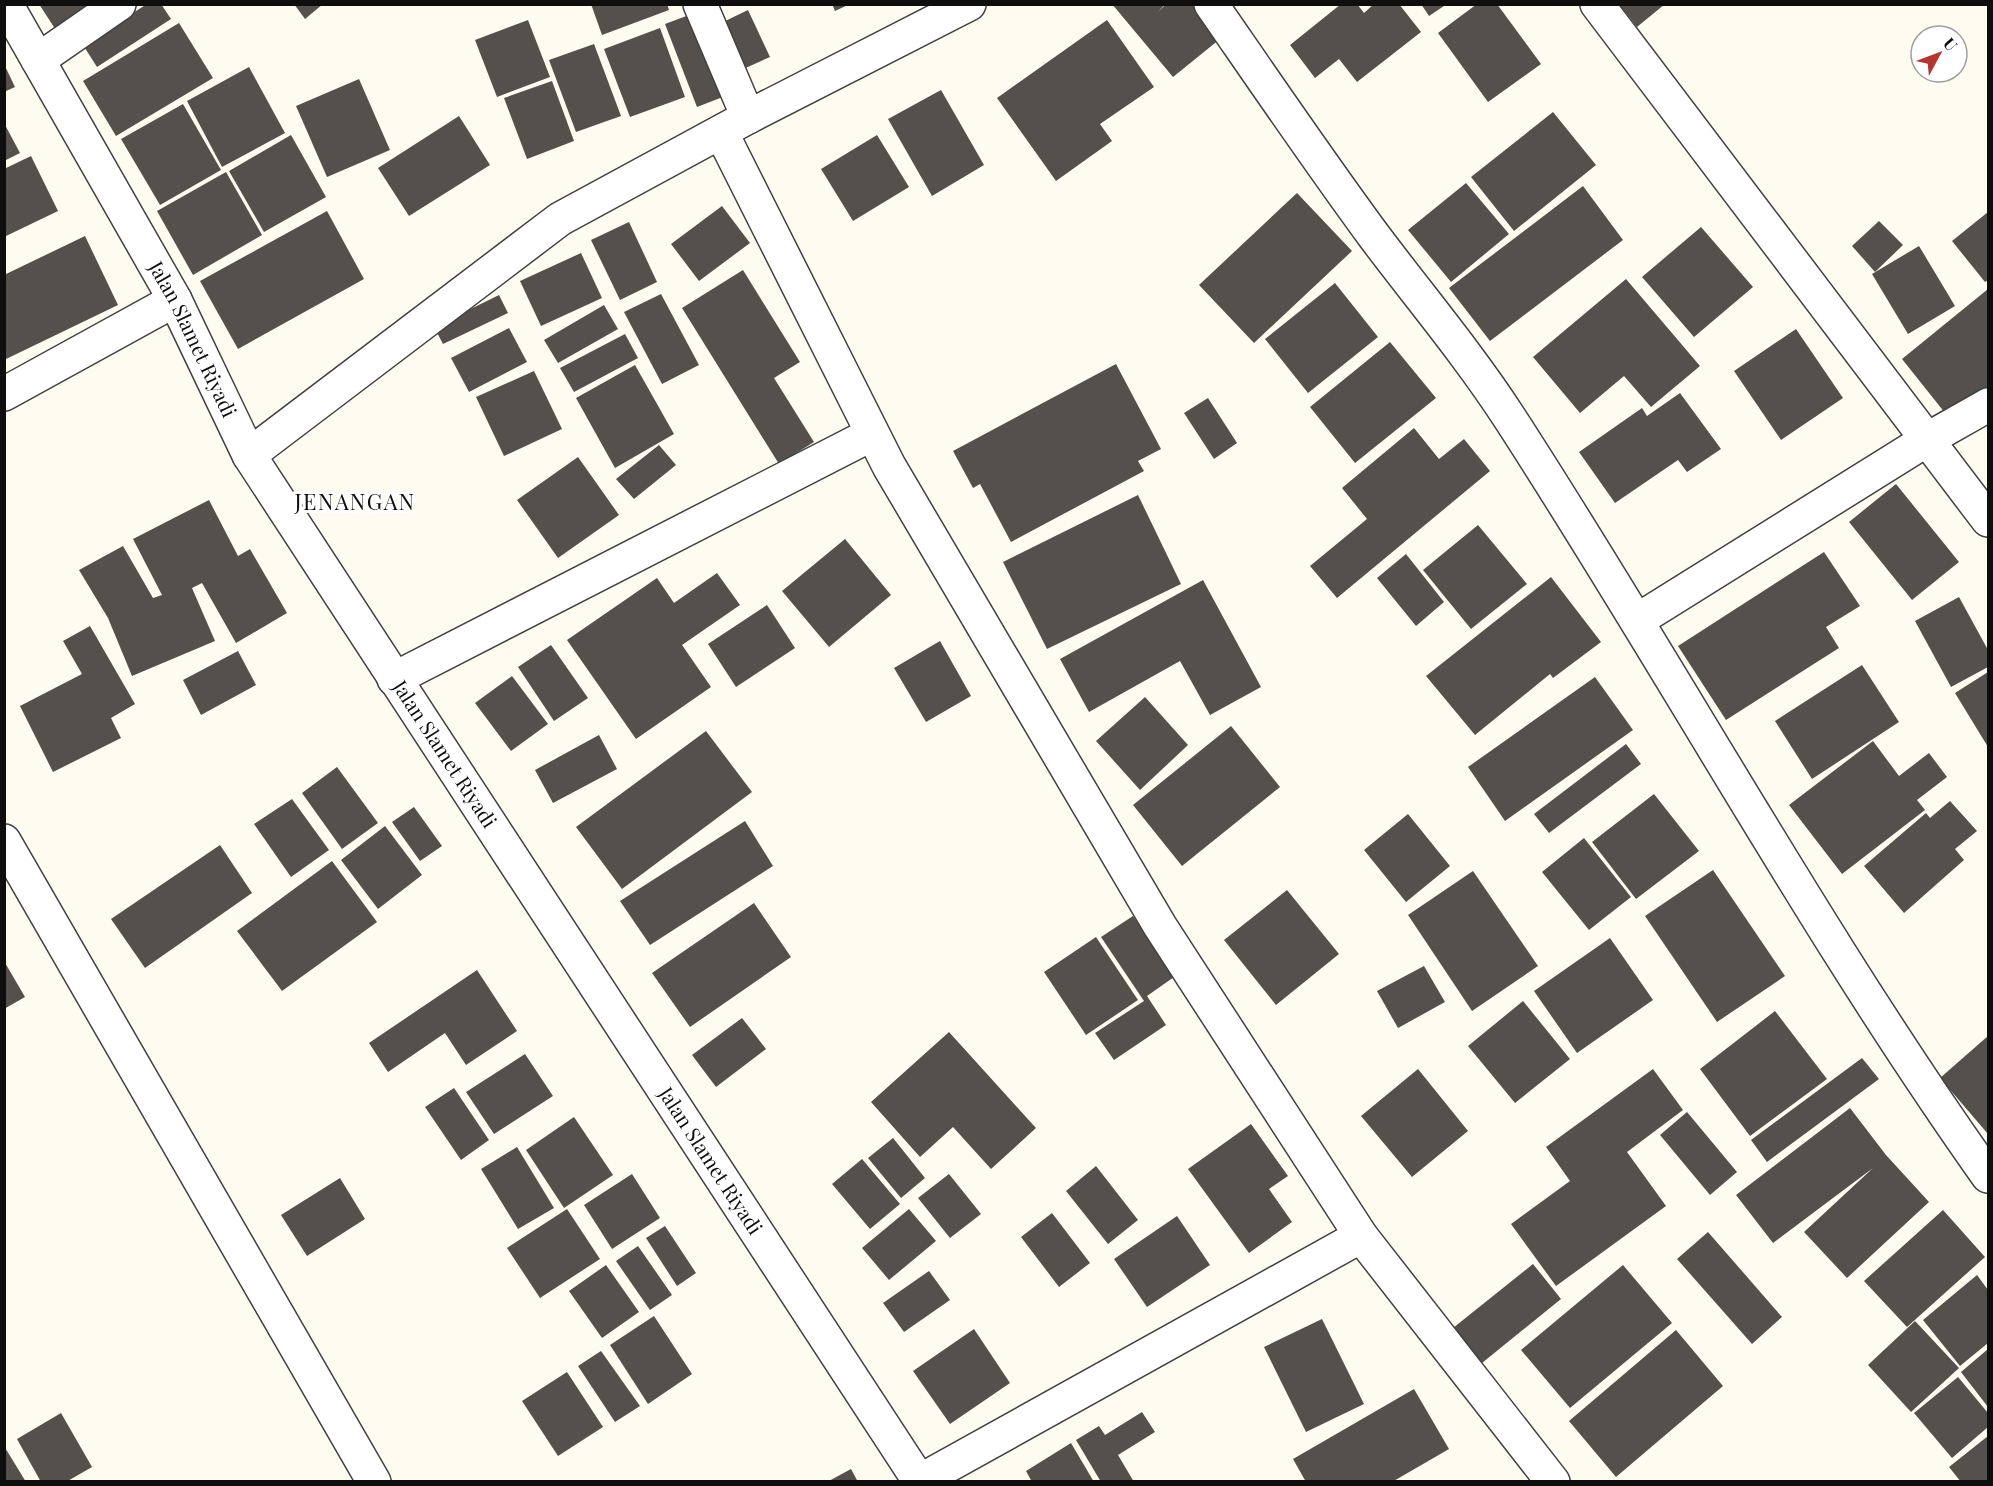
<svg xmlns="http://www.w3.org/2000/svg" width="1993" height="1486" font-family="'Playfair Display',serif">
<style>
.building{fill:#55504b}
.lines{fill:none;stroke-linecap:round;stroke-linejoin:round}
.minor-casing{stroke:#414141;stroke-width:36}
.tertiary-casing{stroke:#414141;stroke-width:36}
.minor{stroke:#fff;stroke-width:33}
.tertiary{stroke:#fff;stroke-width:33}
.labels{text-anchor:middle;stroke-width:6;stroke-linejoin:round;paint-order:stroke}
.street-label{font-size:20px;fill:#0e0e0e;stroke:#fff}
.quarter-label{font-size:22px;letter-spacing:1.5px;fill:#0e0e0e;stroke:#fff}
</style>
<rect width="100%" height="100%" fill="#fefcf0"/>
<g class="building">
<path d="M39 4H101L61 38Z"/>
<path d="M147 4H161L171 19 97 67 83 45Z"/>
<path d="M294 4H323L305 19Z"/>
<path d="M591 4H667L669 10 602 35Z"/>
<path d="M832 4H850L835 11Z"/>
<path d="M1112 4H1165L1158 12 1166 4H1192L1220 39 1173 77Z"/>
<path d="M1341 4H1357L1364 13 1374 4H1399L1421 32 1357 82 1339 59 1315 78 1290 45Z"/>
<path d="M1421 4H1447L1429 16Z"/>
<path d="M1477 4H1497L1541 64 1488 102 1438 33Z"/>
<path d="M1619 4H1665L1637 27Z"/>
<path d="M748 10 770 57 741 70 719 24Z"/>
<path d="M697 12 728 95 697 107 665 24Z"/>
<path d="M528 20 550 77 497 97 475 40Z"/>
<path d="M1107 20 1154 87 1100 124 1112 141 1056 181 997 98Z"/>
<path d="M179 23 213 78 116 136 83 81Z"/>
<path d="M660 28 685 97 630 117 604 49Z"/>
<path d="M594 44 621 116 576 132 549 60Z"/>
<path d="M4 64 15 87 4 92Z"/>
<path d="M249 67 285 133 222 167 187 101Z"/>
<path d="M359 79 390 150 327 177 296 106Z"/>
<path d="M552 81 574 141 527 159 504 98Z"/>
<path d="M941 90 984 165 932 196 888 119Z"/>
<path d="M183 104 221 170 160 205 121 139Z"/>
<path d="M1553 112 1596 165 1514 231 1471 177Z"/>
<path d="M459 116 490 165 409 216 378 168Z"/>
<path d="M4 123 20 153 4 161Z"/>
<path d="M291 135 326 197 264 232 229 171Z"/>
<path d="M877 135 909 187 853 221 821 169Z"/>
<path d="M31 156 58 211 4 237V169Z"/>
<path d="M226 172 262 235 193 275 157 211Z"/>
<path d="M1466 183 1509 234 1451 282 1408 230Z"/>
<path d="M1583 186 1623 240 1490 341 1449 288Z"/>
<path d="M1297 193 1352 251 1254 343 1199 285Z"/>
<path d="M722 206 750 243 699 281 671 244Z"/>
<path d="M327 211 364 279 238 349 200 281Z"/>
<path d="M1988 212V280L1985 282 1952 241Z"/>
<path d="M1879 221 1903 245 1875 272 1852 246Z"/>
<path d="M629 222 657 282 620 300 591 240Z"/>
<path d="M1701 227 1753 287 1694 337 1642 277Z"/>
<path d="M85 236 118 305 4 360V275Z"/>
<path d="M1919 246 1955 306 1908 334 1872 274Z"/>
<path d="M581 253 602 298 541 326 520 281Z"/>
<path d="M743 270 800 362 774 378 814 442 779 464 682 308Z"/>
<path d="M1626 279 1700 366 1651 407 1624 376 1580 413 1533 357Z"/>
<path d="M1335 283 1378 337 1308 393 1265 339Z"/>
<path d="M1988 289V394L1953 423 1902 359Z"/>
<path d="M661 294 699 365 662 384 624 312Z"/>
<path d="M499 295 508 313 443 344 434 327Z"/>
<path d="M604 305 618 329 558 363 544 340Z"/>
<path d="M509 328 527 362 469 392 451 358Z"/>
<path d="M1796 329 1843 398 1781 440 1734 371Z"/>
<path d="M625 334 638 358 574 392 560 368Z"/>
<path d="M1390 342 1436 398 1355 463 1310 407Z"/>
<path d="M1116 364 1161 449 1138 461 1144 471 1011 542 980 484 973 488 953 451Z"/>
<path d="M635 365 674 434 615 468 576 398Z"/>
<path d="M534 371 562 429 504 456 476 397Z"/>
<path d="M1680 393 1721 449 1687 472 1678 460 1615 503 1579 452 1642 408 1647 416Z"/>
<path d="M1208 398 1237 443 1214 459 1184 413Z"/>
<path d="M1414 428 1439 459 1464 439 1490 471 1337 598 1310 566 1367 519 1342 488Z"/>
<path d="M659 445 676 465 634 499 616 479Z"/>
<path d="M578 457 619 515 558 558 517 500Z"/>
<path d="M1896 484 1959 562 1912 600 1849 522Z"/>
<path d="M1138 495 1181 584 1047 649 1003 562Z"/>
<path d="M209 500 238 556 250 549 287 613 236 643 202 583 192 588 215 641 132 676 108 618 79 570 123 546 153 598 162 595 133 539Z"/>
<path d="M1478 525 1527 584 1471 629 1423 570Z"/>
<path d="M845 539 891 595 829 647 782 591Z"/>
<path d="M1824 552 1860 606 1826 627 1839 648 1726 720 1678 646Z"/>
<path d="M1406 554 1444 602 1416 626 1377 578Z"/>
<path d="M717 573 740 605 682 645 711 687 636 739 567 640 657 578 674 603Z"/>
<path d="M1551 577 1601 642 1553 678 1550 674 1475 735 1426 676Z"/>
<path d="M1203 580 1261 687 1210 715 1180 661 1089 712 1060 659Z"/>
<path d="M1959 597 1988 650V667L1951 687 1915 621Z"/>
<path d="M767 605 795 648 736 687 708 644Z"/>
<path d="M90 626 135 704 111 718 121 738 53 772 20 706 82 674 63 641Z"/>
<path d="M940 641 971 696 926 722 894 668Z"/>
<path d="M551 645 588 698 554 721 518 667Z"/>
<path d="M238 651 256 685 201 715 183 680Z"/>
<path d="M1862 665 1899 722 1812 779 1775 721Z"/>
<path d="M1988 672V747L1955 693Z"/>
<path d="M512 676 548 724 511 751 475 703Z"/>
<path d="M1595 677 1633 730 1505 821 1468 767Z"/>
<path d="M1145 697 1188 745 1140 790 1096 741Z"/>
<path d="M1231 726 1280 787 1182 866 1133 805Z"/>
<path d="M706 731 752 792 622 889 576 827Z"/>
<path d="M599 735 617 769 553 803 535 770Z"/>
<path d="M1873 741 1899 776 1929 753 1947 777 1917 800 1925 810 1842 874 1789 805Z"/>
<path d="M1626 744 1641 764 1549 833 1534 814Z"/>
<path d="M337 767 378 823 342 849 302 793Z"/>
<path d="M1654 794 1699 851 1636 899 1592 842Z"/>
<path d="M292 799 329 850 291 877 254 824Z"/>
<path d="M1950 801 1977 831 1955 849 1964 860 1904 913 1864 866 1926 813 1930 818Z"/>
<path d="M414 807 442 846 420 861 392 822Z"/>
<path d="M1408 814 1450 866 1406 902 1364 850Z"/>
<path d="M745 821 773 866 650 945 620 901Z"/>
<path d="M385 826 422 875 378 909 341 860Z"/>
<path d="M1584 838 1631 897 1589 930 1542 872Z"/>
<path d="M220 845 252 893 145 968 111 919Z"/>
<path d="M332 861 377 922 282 991 237 931Z"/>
<path d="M1713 870 1785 976 1717 1022 1645 916Z"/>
<path d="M1473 871 1538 966 1472 1011 1408 915Z"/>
<path d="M1287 890 1339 954 1276 1005 1224 940Z"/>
<path d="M754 903 791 957 690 1027 652 973Z"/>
<path d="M1133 916 1174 977 1147 996 1166 1025 1114 1060 1095 1033 1144 1001 1101 937Z"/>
<path d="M1096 937 1138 1000 1086 1035 1044 972Z"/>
<path d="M1610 938 1653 1000 1577 1053 1534 991Z"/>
<path d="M4 961 25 997 4 1009Z"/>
<path d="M1424 966 1445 1002 1398 1028 1377 991Z"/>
<path d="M477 970 517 1031 466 1065 445 1033 388 1072 369 1043Z"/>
<path d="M1523 1001 1570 1059 1515 1103 1468 1046Z"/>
<path d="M1775 1011 1827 1079 1750 1136 1700 1069Z"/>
<path d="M742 1018 766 1049 716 1087 692 1055Z"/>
<path d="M949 1032 1036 1128 991 1169 953 1127 920 1157 871 1102Z"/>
<path d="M1988 1036V1134L1940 1078Z"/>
<path d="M525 1054 553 1096 494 1134 466 1092Z"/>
<path d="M1862 1058 1879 1079 1767 1162 1751 1140Z"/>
<path d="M1418 1069 1468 1131 1412 1177 1361 1116Z"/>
<path d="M1653 1069 1683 1110 1627 1152 1666 1206 1556 1286 1511 1224 1570 1181 1546 1147Z"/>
<path d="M454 1088 489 1140 461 1160 425 1107Z"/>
<path d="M1850 1108 1886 1155 1929 1202 1847 1278 1804 1232 1873 1168 1773 1243 1736 1195Z"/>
<path d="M1687 1112 1737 1172 1710 1195 1660 1135Z"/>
<path d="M574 1117 613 1175 564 1208 526 1150Z"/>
<path d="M1251 1124 1288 1176 1269 1189 1292 1222 1249 1253 1188 1169Z"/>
<path d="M893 1138 925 1178 901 1198 868 1158Z"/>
<path d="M517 1147 554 1208 518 1229 481 1169Z"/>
<path d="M862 1159 900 1204 870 1229 832 1184Z"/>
<path d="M1096 1166 1138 1220 1108 1244 1066 1191Z"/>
<path d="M632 1174 660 1218 612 1249 584 1205Z"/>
<path d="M949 1174 981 1214 950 1238 918 1198Z"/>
<path d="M340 1178 365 1219 307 1256 281 1215Z"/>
<path d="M567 1209 600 1259 540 1298 507 1248Z"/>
<path d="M909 1209 936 1241 889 1280 862 1248Z"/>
<path d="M1943 1210 1985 1257 1907 1327 1864 1281Z"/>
<path d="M1052 1213 1090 1263 1059 1287 1021 1237Z"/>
<path d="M1177 1216 1210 1265 1147 1307 1114 1259Z"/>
<path d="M665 1226 696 1273 677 1286 646 1238Z"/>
<path d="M1708 1232 1782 1317 1752 1344 1677 1259Z"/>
<path d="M638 1246 672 1295 650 1310 616 1261Z"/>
<path d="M1533 1264 1561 1299 1482 1363 1453 1328Z"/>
<path d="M606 1265 639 1312 602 1338 569 1291Z"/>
<path d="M1623 1265 1672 1323 1570 1408 1521 1350Z"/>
<path d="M929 1271 950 1300 904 1332 883 1303Z"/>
<path d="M1977 1275 1988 1290V1343L1960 1366 1923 1320Z"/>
<path d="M654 1316 692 1374 648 1404 610 1345Z"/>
<path d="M1322 1319 1364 1404 1306 1432 1264 1347Z"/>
<path d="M1915 1321 1959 1368 1911 1412 1868 1365Z"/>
<path d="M974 1329 1010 1383 950 1424 913 1371Z"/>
<path d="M1676 1330 1723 1386 1616 1477 1569 1421Z"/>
<path d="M1988 1349V1407L1961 1372Z"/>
<path d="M601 1351 640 1406 615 1422 578 1366Z"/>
<path d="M567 1372 603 1427 558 1456 522 1401Z"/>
<path d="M1958 1377 1988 1413V1427L1952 1458 1914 1413Z"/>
<path d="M1414 1389 1449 1449 1392 1482H1306L1293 1459Z"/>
<path d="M1142 1412 1155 1432 1118 1455 1134 1482H1101L1076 1440 1099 1426 1105 1435Z"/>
<path d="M61 1413 92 1467 66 1482H41L17 1439Z"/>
<path d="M1988 1436V1482H1961L1949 1467Z"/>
<path d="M1071 1443 1094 1482H1032L1026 1471Z"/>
<path d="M4 1446 26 1482H4Z"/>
<path d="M851 1469 858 1482H827Z"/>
</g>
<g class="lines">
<g class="minor-casing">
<g id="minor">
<path d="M700 4 748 117"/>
<path d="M1211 4C1265 82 1318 160 1374 236 1419 296 1468 354 1509 417 1672 668 1815 932 1988 1176"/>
<path d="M1597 4 1988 520"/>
<path d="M38 60 119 4"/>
<path d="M721 132 889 466 1160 926 1361 1236 1553 1482"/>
<path d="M4 394 175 300"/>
<path d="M249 455 560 219 748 117 969 4"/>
<path d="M1638 620 1928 439 1988 405"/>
<path d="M394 679 872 434"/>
<path d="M4 841 374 1482"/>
<path d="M920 1481 1361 1236"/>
</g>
</g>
<g class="tertiary-casing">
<g id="tertiary">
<path id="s1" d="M6 4 175 300 249 455 920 1482"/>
</g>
</g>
<use href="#minor" class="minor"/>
<use href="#tertiary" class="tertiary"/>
</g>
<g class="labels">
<g class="street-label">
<text dy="7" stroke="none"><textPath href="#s1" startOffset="384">Jalan Slamet Riyadi</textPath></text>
<text dy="7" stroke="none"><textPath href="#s1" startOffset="870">Jalan Slamet Riyadi</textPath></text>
<text dy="7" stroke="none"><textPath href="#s1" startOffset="1356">Jalan Slamet Riyadi</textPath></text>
</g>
<g class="quarter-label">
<text x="355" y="510">JENANGAN</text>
</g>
</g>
<rect width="1993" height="1486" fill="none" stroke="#0e0e0e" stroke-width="12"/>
<g transform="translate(1939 54) rotate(49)"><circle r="28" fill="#ffffff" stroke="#9f9f9f" stroke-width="1.5"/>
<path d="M0-4.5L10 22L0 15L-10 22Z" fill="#b23632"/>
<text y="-9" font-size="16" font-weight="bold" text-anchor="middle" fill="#0e0e0e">U</text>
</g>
</svg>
